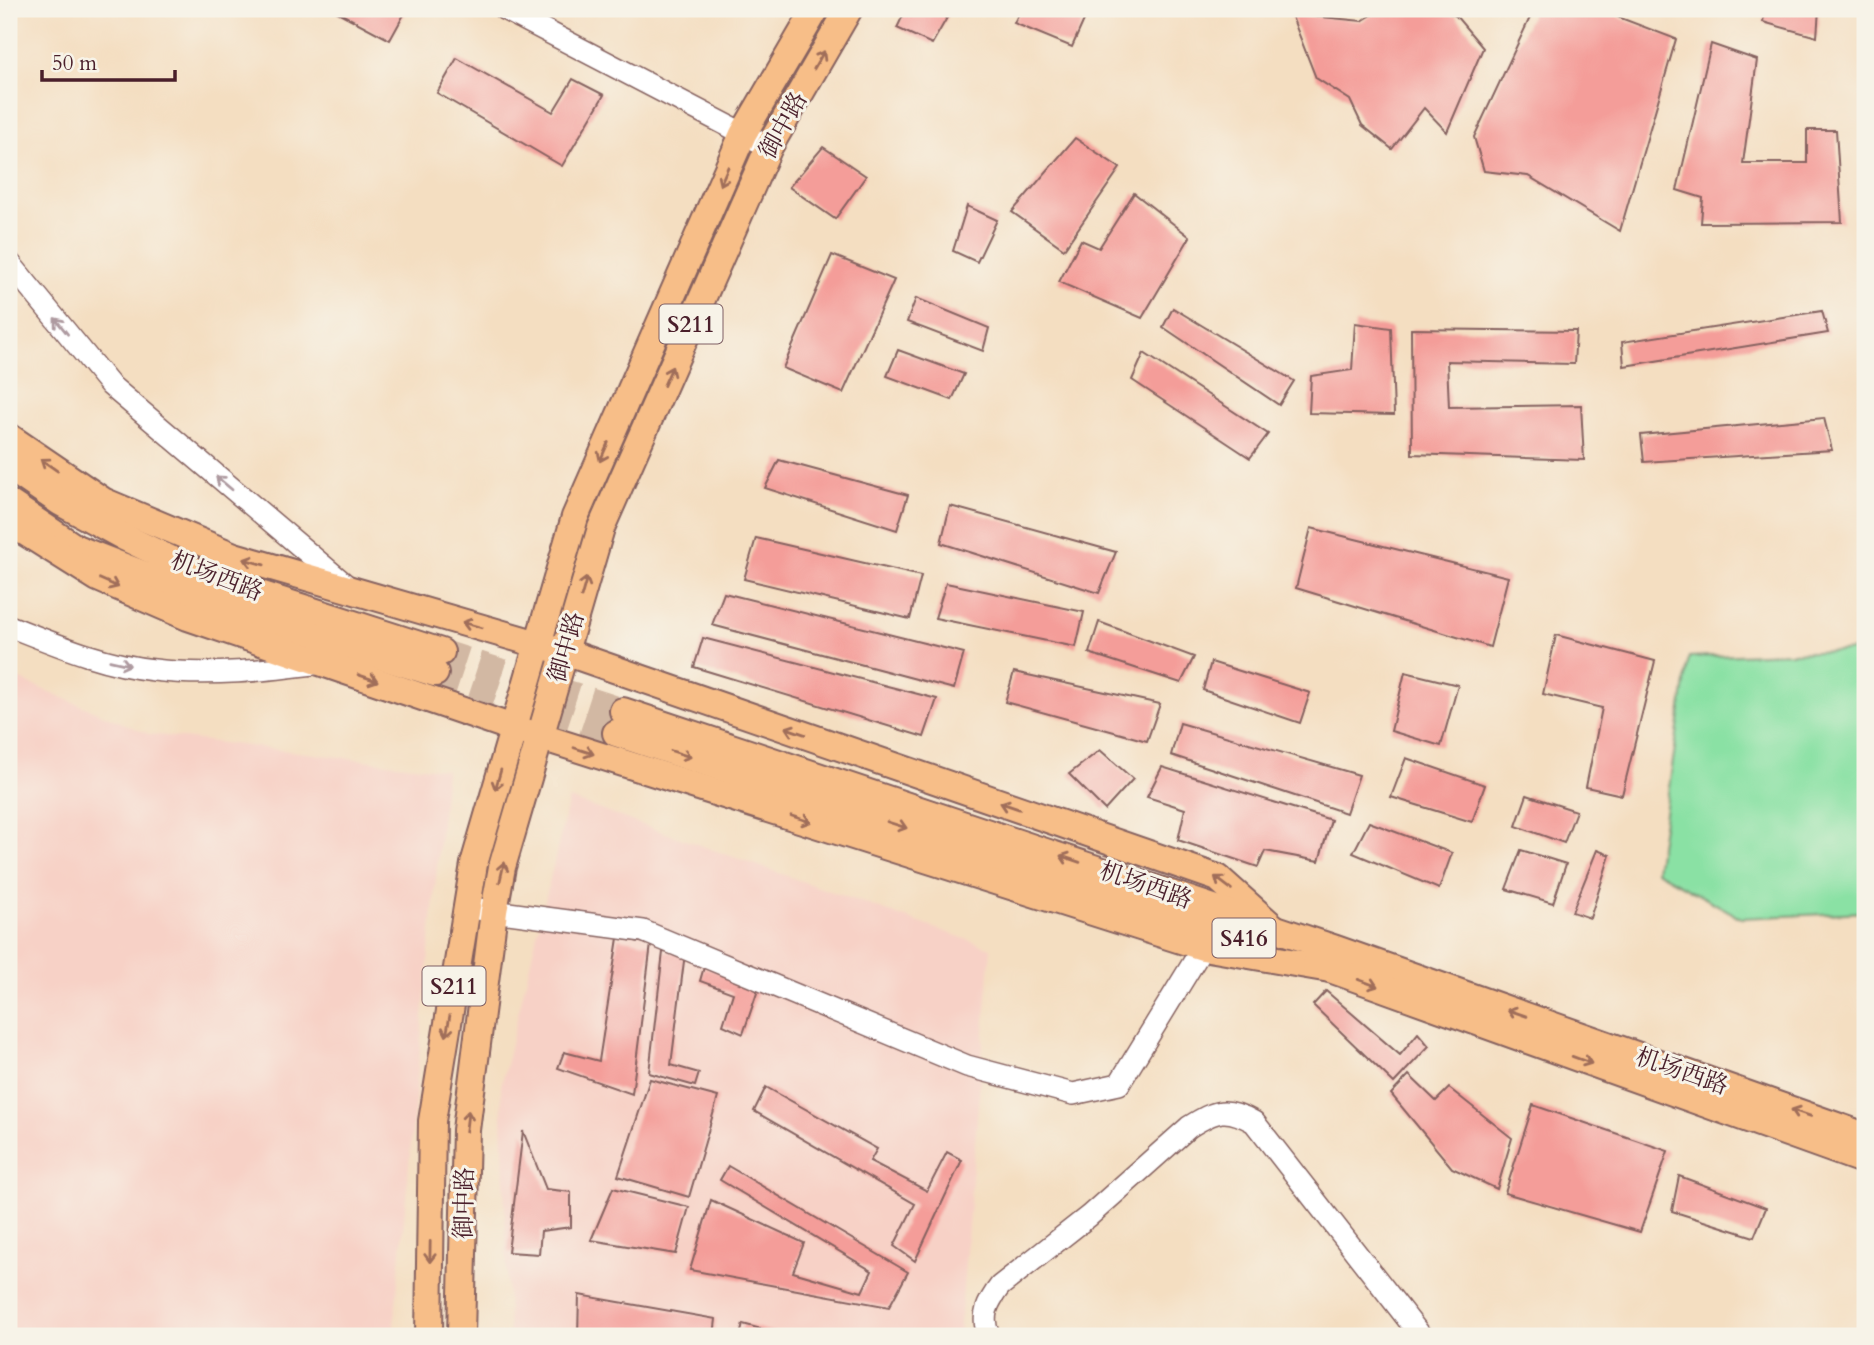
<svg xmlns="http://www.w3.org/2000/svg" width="1874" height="1345" font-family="Cardo,'Noto Serif SC',serif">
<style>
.built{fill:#f7d1c6}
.green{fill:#8ae1a4;stroke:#6a8068;stroke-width:2}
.building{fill:#f49d99}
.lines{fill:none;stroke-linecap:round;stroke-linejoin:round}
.major-tunnel{stroke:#d2b8a3;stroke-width:26;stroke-dasharray:26 13;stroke-linecap:butt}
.minor-casing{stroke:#866260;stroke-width:24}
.major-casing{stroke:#866260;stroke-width:30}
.minor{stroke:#fff;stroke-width:21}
.major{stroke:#f7be88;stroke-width:26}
.oneway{stroke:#a06e5a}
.oneway2{stroke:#ae9aa0}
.labels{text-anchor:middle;stroke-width:6;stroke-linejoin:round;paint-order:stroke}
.shield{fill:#f7f3e8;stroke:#7e5f64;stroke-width:2}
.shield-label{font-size:23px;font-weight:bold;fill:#4a1f2b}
.street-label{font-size:24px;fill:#4a1f2b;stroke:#f7f3e8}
</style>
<rect width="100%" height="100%" fill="#f7f3e8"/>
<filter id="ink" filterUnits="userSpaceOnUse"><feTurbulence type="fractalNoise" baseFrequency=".0143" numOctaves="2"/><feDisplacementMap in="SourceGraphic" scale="14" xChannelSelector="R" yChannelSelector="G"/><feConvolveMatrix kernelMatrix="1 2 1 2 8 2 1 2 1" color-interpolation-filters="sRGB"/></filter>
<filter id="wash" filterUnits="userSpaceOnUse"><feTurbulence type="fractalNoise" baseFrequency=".00686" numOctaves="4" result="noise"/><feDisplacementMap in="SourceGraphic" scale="28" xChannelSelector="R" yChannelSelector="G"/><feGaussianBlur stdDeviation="1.57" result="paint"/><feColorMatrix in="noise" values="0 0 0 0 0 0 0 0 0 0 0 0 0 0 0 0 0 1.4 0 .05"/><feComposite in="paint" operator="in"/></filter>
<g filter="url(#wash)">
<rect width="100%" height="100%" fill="#f4dec1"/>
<g class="built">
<path d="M9 675 149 734 446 770 393 1336H9Z"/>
<path d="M569 799 991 948 959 1336H509L501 1086Z"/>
</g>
<path class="green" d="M1865 650V912L1741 918 1656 871 1689 657Z"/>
<g id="blocks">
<g class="building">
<path d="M332 9H407L390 40Z"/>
<path d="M906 9H952L932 44 897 28Z"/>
<path d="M1021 9H1089L1072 47 1014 23Z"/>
<path d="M1381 9H1441L1456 16 1483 48 1447 132 1424 108 1392 149 1362 125 1350 100 1316 78 1291 14 1362 21Z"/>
<path d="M1534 9H1623L1618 17 1676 39 1620 231 1528 176 1484 171 1474 137Z"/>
<path d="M1765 9H1819L1817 37 1763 22Z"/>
<path d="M1711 44 1757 60 1743 163H1807V130H1836L1842 222 1701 223 1703 198 1677 190Z"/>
<path d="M457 58 553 112 573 79 604 95 562 166 437 93Z"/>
<path d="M1075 138 1120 168 1064 249 1012 212Z"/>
<path d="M823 147 866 176 835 219 789 187Z"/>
<path d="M1134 193 1190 237 1142 318 1059 282 1081 240 1099 248Z"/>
<path d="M967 206 997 220 977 262 953 251Z"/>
<path d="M832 255 894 280 843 393 783 368Z"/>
<path d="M916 298 989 328 983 351 907 322Z"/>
<path d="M1173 308 1294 381 1279 405 1163 327Z"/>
<path d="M1822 311 1828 333 1624 366 1622 342Z"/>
<path d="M1355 323 1391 328 1394 415 1309 413 1311 376 1352 370Z"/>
<path d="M1411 329 1576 331 1574 364 1447 361 1449 407 1581 405 1584 460 1412 454Z"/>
<path d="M898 350 964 374 952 400 887 376Z"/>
<path d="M1144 353 1268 434 1250 458 1132 380Z"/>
<path d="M1824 418 1832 450 1644 462 1641 435Z"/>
<path d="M779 460 908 495 897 530 765 488Z"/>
<path d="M950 506 1116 552 1099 593 941 543Z"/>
<path d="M1311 528 1508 577 1490 647 1296 588Z"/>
<path d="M756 538 921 576 910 619 744 579Z"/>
<path d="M946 583 1084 612 1076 647 935 618Z"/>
<path d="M724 593 964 653 954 689 712 625Z"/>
<path d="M1099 622 1194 657 1181 683 1089 653Z"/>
<path d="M1556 635 1655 661 1622 795 1586 787 1602 708 1543 694Z"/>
<path d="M703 638 937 699 924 737 694 667Z"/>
<path d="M1211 662 1310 693 1300 723 1203 690Z"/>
<path d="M1014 672 1160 704 1147 741 1005 702Z"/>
<path d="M1405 672 1458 685 1441 746 1391 731Z"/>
<path d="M1180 723 1359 775 1346 813 1171 755Z"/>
<path d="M1100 750 1133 779 1105 810 1069 774Z"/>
<path d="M1406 758 1485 785 1472 822 1391 797Z"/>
<path d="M1162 767 1331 820 1319 861 1265 851 1258 867 1178 840 1185 809 1147 797Z"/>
<path d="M1527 795 1576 811 1564 843 1516 826Z"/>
<path d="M1369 822 1452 853 1439 889 1353 853Z"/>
<path d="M1521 850 1566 864 1553 903 1506 889Z"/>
<path d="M1597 850 1610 855 1590 918 1572 912Z"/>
<path d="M618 938 651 944 632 1094 558 1068 564 1052 599 1061Z"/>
<path d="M663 952 685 953 671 1065 699 1073 695 1086 649 1073Z"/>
<path d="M704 967 759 987 743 1034 723 1025 733 993 700 981Z"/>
<path d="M1326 991 1400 1055 1418 1033 1429 1046 1394 1083 1313 1005Z"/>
<path d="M1409 1075 1436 1101 1449 1088 1512 1138 1497 1189 1452 1168 1391 1094Z"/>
<path d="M650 1079 718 1097 689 1197 618 1176Z"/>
<path d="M766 1087 877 1149 870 1161 927 1191 947 1152 962 1160 915 1261 894 1246 915 1204 754 1111Z"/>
<path d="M1533 1105 1668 1151 1640 1232 1505 1193Z"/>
<path d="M523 1131 546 1189 571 1192V1227L541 1231 539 1254 508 1252Z"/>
<path d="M728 1166 908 1272 889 1307 690 1270 711 1200 804 1243 793 1272 862 1292 872 1271 720 1180Z"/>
<path d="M1679 1176 1766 1208 1754 1237 1672 1211Z"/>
<path d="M613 1188 689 1207 676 1254 591 1240Z"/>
<path d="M579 1295 716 1319 714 1336H578Z"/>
<path d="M743 1324 783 1335V1336H740Z"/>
</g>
</g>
</g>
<g filter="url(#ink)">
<use href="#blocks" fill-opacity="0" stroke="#866260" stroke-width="2"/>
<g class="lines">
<g class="major-tunnel">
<path d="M441 652 623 711"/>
<path d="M435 673 616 733"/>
</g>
<g class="minor-casing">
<g id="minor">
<path d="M504 9 769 147"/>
<path d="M9 262 110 385 347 586"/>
<path d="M9 626C55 644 104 665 154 670 210 677 266 670 321 663"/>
<path d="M478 909 643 931 967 1066 1073 1094 1119 1084 1203 947"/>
<path d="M989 1336C980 1316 988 1302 1000 1286L1089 1216 1189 1127C1216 1110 1226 1106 1254 1122L1421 1336"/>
</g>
</g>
<g class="major-casing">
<g id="major">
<path d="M9 437 103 501 234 556 565 652 1218 878 1274 928"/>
<path d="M9 467 60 502 126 538 210 578 441 652"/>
<path d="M9 503 76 548 240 612 435 673"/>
<path d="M9 522 98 578 188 617 513 728 1203 947 1330 969"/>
<path d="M623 711 1336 949 1865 1136"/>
<path d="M616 733 1260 944"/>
<path d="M1316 964 1865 1161"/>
<path d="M429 1336 432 1121 474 864 575 517 743 134 816 9"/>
<path d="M461 1336 466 1130 494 911 502 867 601 528 769 147 849 9"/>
</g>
</g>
<use href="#minor" class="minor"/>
<use href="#major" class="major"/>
</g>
<defs><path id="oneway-shaft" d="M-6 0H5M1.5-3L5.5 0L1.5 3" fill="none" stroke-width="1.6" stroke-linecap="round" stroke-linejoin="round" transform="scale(1.75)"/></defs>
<g class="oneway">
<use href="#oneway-shaft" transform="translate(819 60) rotate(-60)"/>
<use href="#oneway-shaft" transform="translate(724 176) rotate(114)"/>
<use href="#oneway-shaft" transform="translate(668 376) rotate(-66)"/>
<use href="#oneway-shaft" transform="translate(604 452) rotate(114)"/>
<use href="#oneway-shaft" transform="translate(49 465) rotate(-145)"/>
<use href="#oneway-shaft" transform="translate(254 562) rotate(-164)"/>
<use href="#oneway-shaft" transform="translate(109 583) rotate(24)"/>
<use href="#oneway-shaft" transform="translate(584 587) rotate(-74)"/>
<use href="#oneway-shaft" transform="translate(472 625) rotate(-164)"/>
<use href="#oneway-shaft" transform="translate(368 678) rotate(19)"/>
<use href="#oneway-shaft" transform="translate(795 731) rotate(-161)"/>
<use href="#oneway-shaft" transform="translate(584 751) rotate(18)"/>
<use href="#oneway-shaft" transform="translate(681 754) rotate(18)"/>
<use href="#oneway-shaft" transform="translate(498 780) rotate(106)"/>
<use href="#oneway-shaft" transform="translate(1010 806) rotate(-161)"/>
<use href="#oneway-shaft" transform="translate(801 819) rotate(18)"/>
<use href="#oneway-shaft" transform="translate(897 825) rotate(18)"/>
<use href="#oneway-shaft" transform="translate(1070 859) rotate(-161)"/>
<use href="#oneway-shaft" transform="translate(502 872) rotate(-77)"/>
<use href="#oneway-shaft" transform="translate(1223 883) rotate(-143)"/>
<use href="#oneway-shaft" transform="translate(1368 983) rotate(20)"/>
<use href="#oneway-shaft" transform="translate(1517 1013) rotate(-161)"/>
<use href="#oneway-shaft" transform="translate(448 1026) rotate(100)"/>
<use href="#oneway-shaft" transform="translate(1582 1060) rotate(20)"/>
<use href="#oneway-shaft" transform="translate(1801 1113) rotate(-161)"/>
<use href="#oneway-shaft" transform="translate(467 1121) rotate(-83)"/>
<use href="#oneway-shaft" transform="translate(430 1252) rotate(91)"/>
</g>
<g class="oneway2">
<use href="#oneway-shaft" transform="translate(61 326) rotate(-129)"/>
<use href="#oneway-shaft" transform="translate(224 483) rotate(-140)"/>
<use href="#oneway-shaft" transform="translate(120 663) rotate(13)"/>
</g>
</g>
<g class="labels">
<g class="shield">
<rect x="659.5" y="304.5" width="63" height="39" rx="5"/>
<rect x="1212.5" y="918.5" width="63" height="39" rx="5"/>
<rect x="422.5" y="966.5" width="63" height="39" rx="5"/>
</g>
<g class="shield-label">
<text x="691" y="332">S211</text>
<text x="1244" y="946">S416</text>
<text x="454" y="994">S211</text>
</g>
<g class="street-label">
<text transform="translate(783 125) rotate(-61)" y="8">御中路</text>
<text transform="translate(217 576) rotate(21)" y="8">机场西路</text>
<text transform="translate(566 647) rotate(-74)" y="8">御中路</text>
<text transform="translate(1146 885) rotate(19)" y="8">机场西路</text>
<text transform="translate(1682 1071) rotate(19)" y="8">机场西路</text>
<text transform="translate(464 1203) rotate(-89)" y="8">御中路</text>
</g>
</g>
<rect width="1874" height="1345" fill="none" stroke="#f7f3e8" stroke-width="35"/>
<path d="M42 70v10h133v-10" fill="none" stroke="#4a1f2b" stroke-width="3.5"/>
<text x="52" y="70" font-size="21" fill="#4a1f2b" stroke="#f7f3e8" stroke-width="5" paint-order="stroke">50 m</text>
</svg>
